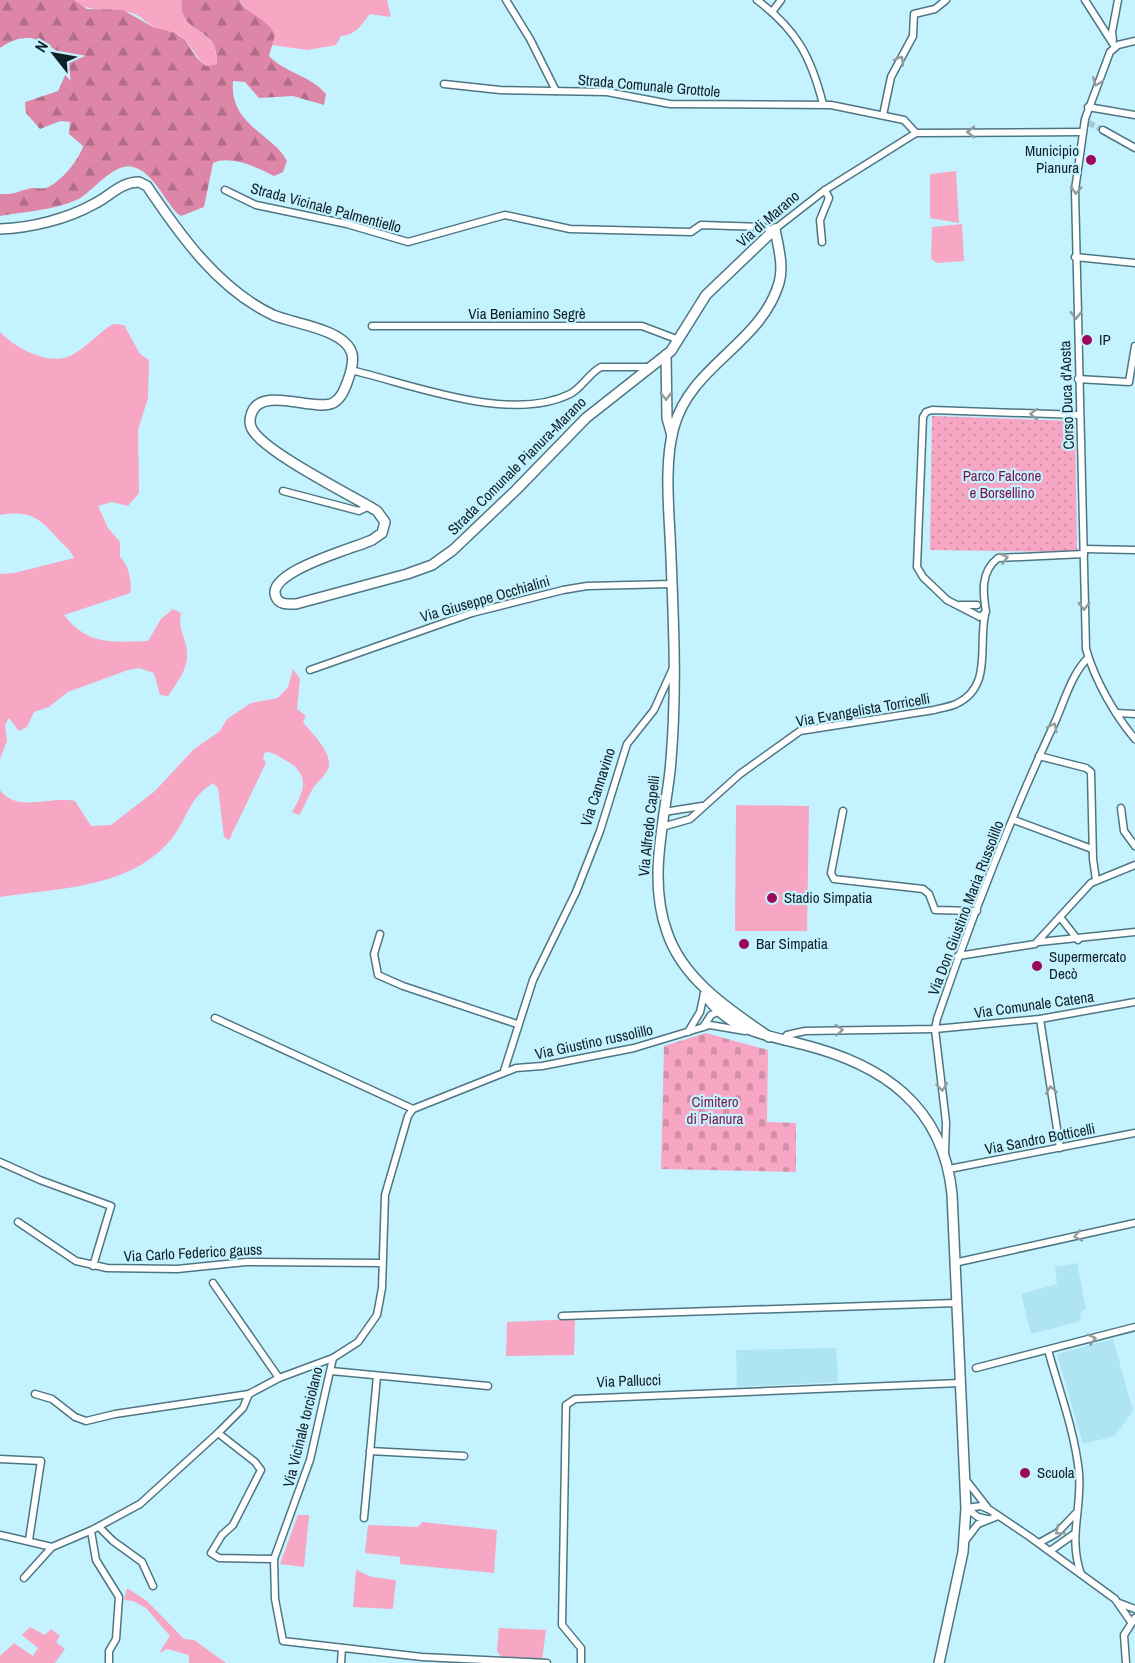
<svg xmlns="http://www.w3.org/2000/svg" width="1135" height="1663" font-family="'Archivo Narrow',sans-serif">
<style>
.built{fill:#afe4f3}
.green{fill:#f7a6c4}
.forest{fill:url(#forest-firs)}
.cemetery{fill:url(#cemetery-stones)}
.park{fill:url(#park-dots)}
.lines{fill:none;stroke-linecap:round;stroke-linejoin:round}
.street-tunnel{stroke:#a1c8d4;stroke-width:6;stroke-dasharray:6 3;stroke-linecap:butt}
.street-casing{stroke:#4e7682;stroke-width:9}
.secondary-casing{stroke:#4e7682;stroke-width:12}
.street{stroke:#fff;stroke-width:6}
.secondary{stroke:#fff;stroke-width:9}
.oneway{stroke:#939b9d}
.poi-dot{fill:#9b0a5a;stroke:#c5f2ff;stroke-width:2}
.labels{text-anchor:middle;stroke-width:4.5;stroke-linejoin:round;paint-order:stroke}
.street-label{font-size:15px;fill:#102126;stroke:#c5f2ff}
.poi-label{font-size:15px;fill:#102126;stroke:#c5f2ff;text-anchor:start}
.park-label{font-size:15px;fill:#7c1549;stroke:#c5f2ff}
</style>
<defs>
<pattern id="forest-firs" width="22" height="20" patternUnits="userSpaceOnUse" patternTransform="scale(1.5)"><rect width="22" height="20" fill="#dd86a7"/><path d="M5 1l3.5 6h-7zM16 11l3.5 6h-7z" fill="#b26d88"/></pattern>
<pattern id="cemetery-stones" width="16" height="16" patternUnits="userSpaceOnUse" patternTransform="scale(1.5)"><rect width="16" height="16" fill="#f7a6c4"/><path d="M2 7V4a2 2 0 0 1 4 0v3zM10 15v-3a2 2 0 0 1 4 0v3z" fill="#d38fa8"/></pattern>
<pattern id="park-dots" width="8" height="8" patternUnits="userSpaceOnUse" patternTransform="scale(1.5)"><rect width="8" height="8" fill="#f7a6c4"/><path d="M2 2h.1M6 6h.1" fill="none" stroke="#d38fa8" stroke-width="1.8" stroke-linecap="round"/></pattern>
</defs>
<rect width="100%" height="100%" fill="#c5f2ff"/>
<g class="built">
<path d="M1077 1263 1086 1309 1080 1312 1081 1321 1031 1334 1021 1294 1057 1284 1055 1267Z"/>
<path d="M1113 1339 1133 1411 1115 1436 1083 1444 1057 1354Z"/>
<path d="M836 1348 838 1382 737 1387 736 1350Z"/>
</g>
<g class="green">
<path d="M74 0H182C182 4 181 11 183 14 191 36 217 28 217 64L206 66C197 58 193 49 185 40 177 31 166 32 156 28 147 24 141 16 132 13 113 7 87 14 74 0Z"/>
<path d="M239 0H387L391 17 370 14C361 25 356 35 341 36L336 45 308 50 271 45 275 35C267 27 243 7 239 0Z"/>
<path d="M956 171 959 223 930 218V174Z"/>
<path d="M962 224 964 261 937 263 931 259 932 227Z"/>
<path d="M113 324 124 325 140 354 149 360 148 398 138 430 139 493 128 506 112 502 98 506 108 528 120 542V557C128 564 133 582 130 593L64 615C88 646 112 642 148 641L161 619 173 609 181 613C178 626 183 633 186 645 191 666 179 680 168 696L160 695 154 673 139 668 128 670 68 692 49 707 34 712 27 727 19 731 9 718 5 725 7 741 0 759V574L14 573 74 558C70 549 65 547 59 540 40 518 30 510 0 515V332C15 348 50 367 72 355 87 347 98 333 113 324Z"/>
<path d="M293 669 300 679 297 709 306 716 303 722C312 734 336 755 327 771 323 778 316 783 312 790 307 798 305 806 299 815L292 812C304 792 311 775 287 761 279 757 274 752 265 752L263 758 266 763 229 840 224 837 218 788 213 783C185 801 188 822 167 844 125 889 57 888 0 897V790C18 814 51 795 75 801L91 826 111 825 155 791 193 750 220 731 227 719 251 703 278 698 288 687Z"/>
<path d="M736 805 809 806 807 931H735Z"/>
<path d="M575 1319 574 1355 506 1356 507 1322Z"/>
<path d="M298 1515H309L304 1567 280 1564Z"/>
<path d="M422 1522 497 1530 494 1573 400 1564V1557L365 1553 368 1525 418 1527Z"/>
<path d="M356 1570 372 1577 396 1580 393 1609 353 1607Z"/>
<path d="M127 1588 147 1601 184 1639 194 1640 226 1663H189V1655L167 1649 159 1653 170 1636 146 1608 133 1601 124 1600Z"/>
<path d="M30 1627 45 1635 51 1629 60 1636 56 1642 65 1649 55 1663H0V1656L14 1643 33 1656 38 1648 22 1635Z"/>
<path d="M499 1628 546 1630 542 1660 502 1658 497 1651Z"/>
</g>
<path class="forest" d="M0 0H74L87 9 123 10 153 27 175 33 185 40 197 58 206 66 217 64C218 28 191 36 183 14 181 11 182 4 182 0H239C247 15 267 17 275 35L269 56C285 73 310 75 326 94L324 105 293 96 259 98 245 82 233 81C229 125 273 134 287 161L283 172 274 176C257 167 230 155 213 163L204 207 181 216C169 210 155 172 133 167 116 162 95 188 82 197 63 209 23 212 0 216V194C15 195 18 191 32 188 36 188 42 189 46 188 59 184 80 159 83 146L69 134 70 122 60 121 40 129 26 113 25 102 58 91 68 69 65 59C44 38 26 30 0 48Z"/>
<path class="cemetery" d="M706 1033 768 1050 767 1122 796 1123V1172L661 1169 664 1046Z"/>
<path class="park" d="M932 416 1075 421 1077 552 930 550Z"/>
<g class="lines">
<path class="street-tunnel" d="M1089 123 1103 130"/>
<g class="street-casing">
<g id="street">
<path d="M506 0 530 39 556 91"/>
<path d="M757 0C797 30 811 57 823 104"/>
<path d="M1085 0 1115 47"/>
<path d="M772 12 781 0"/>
<path d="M1113 40 1112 32 1118 0"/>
<path d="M1135 41 1118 45 1110 52 1085 119 1075 190 1086 649C1095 680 1114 714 1135 739"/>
<path d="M444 84 500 90 607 92 670 104 831 105 904 120 916 133"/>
<path d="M1088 107 1135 115"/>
<path d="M883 115 891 77 913 36 914 14 935 9 946 0"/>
<path d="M1103 130 1135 148"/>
<path d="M225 190 256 205 347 224 408 242 505 215 570 229 691 232 701 225 764 227 773 231"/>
<path d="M775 229 825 190 916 133 1082 132"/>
<path d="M822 242 820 220 829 198 825 190"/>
<path d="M1075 257 1135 263"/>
<path d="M372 326H642L679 340"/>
<path d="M355 371C416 386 511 423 570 394 582 388 589 373 601 367H651"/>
<path d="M1078 379 1129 382 1135 346"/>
<path d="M1079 415 932 410 926 412 923 417 917 567 923 577 947 600 980 617 986 612C983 593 980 572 998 558L1084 554"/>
<path d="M283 491 359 511 369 506"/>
<path d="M1084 549 1135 550"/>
<path d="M960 605H977"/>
<path d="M310 670 472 613 563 590 587 586 672 584"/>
<path d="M1116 713 1135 714"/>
<path d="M1039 756 1086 768 1091 772 1093 859 1096 880"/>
<path d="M1121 808 1124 831 1135 846"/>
<path d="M843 811 831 873 834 879 923 889 929 894 935 910 977 911"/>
<path d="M664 812 702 806"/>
<path d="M1014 820 1092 849"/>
<path d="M662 827 690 819 740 774 800 731 934 710C941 708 949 707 956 704 993 687 978 646 985 615"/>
<path d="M1060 917 1078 940"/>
<path d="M380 934 374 954 378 975 403 986 517 1024"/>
<path d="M1039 942 1135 932"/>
<path d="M958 956 1035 944 1091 883 1135 865"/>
<path d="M215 1018 413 1109"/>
<path d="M1040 1019 1060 1148"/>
<path d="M703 1027 711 1015 720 1011"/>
<path d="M688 1032 700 1012 704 994"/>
<path d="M783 1040 787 1035 805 1031 935 1029 1040 1019 1135 1002"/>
<path d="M504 1071 533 980 576 892 600 831 627 744 654 710 673 668"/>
<path d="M945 1153 946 1122 935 1029 937 1019C971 919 1010 819 1055 722 1064 702 1072 673 1088 658"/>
<path d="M0 1162 40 1180 111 1206 93 1266"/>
<path d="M949 1169 1135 1133"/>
<path d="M18 1222 76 1261 107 1268 177 1269 246 1262 382 1263"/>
<path d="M954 1263 1135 1223"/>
<path d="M213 1283 279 1378"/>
<path d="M562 1316 956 1303"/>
<path d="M1048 1350C1059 1390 1075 1432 1079 1473 1082 1510 1068 1537 1081 1574"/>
<path d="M976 1368 1135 1327"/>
<path d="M331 1371 488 1386"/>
<path d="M35 1394 52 1399 75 1417 86 1421 115 1414 249 1394 279 1378 333 1358"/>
<path d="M218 1433 255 1462 261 1470 233 1525 222 1535 211 1553 219 1558 274 1559"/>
<path d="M370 1451 464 1456"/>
<path d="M0 1459 41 1461 29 1540"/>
<path d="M966 1480 987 1507"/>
<path d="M966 1508 981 1506 990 1510 1030 1537 1115 1599 1131 1622"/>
<path d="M966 1508 978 1517 987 1519"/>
<path d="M364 1518 377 1376"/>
<path d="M99 1527 113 1541 142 1562 153 1586"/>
<path d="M91 1531 96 1560 119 1597 116 1639 109 1651V1663"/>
<path d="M0 1535 52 1547"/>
<path d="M965 1541 978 1524 998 1516"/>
<path d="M1039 1543 1057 1533 1075 1514"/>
<path d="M1050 1551 1074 1534"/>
<path d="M24 1578 52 1547 92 1530 140 1504 218 1433 243 1408 249 1394"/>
<path d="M1119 1603 1135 1609"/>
<path d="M341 1663 342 1648"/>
<path d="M547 1663 422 1657 283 1641 275 1599 274 1559 310 1460 333 1358 358 1342 377 1315 382 1288 385 1195 408 1116 413 1109 516 1068 542 1066 634 1048 710 1025 745 1031"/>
<path d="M581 1663V1648L562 1625 566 1405 575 1399 960 1383"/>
<path d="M1126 1663 1124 1635 1135 1618"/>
</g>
</g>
<g class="secondary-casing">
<g id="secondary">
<path d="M0 229C31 228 67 219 94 204 110 196 121 182 139 182L147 186C180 235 218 289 273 315 294 324 346 329 352 354 354 363 351 372 348 380 345 388 342 398 333 403 315 412 263 386 252 412 250 417 249 424 252 429 264 452 351 495 377 511L385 522 382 533 372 540C365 543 357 546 350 548 335 554 266 575 276 597 279 605 288 604 296 604L407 574 432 565 453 550 516 490 586 418 671 351 706 295 775 229"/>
<path d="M666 355 667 418 672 436"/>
<path d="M705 995C731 1031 762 1034 801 1044 882 1064 943 1105 952 1194L966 1508 963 1552 939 1663"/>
<path d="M769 1037C729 1009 683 980 667 932 648 879 664 824 670 771 677 700 674 629 671 558 670 519 663 465 674 427 691 365 761 344 779 283 784 266 778 246 775 229"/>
</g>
</g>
<use href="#street" class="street"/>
<use href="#secondary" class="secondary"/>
</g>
<defs><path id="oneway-chevron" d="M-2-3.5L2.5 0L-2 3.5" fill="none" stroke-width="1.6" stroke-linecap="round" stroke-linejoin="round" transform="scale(1.5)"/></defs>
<g class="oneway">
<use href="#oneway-chevron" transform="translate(900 60) rotate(-60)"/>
<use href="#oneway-chevron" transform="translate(1097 82) rotate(111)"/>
<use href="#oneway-chevron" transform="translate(971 132) rotate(-180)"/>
<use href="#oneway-chevron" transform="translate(1076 190) rotate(93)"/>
<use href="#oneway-chevron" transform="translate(1076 315) rotate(89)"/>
<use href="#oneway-chevron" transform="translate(666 396) rotate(89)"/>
<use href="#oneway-chevron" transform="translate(1034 414) rotate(-178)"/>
<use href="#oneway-chevron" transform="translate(1004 558) rotate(-15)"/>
<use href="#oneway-chevron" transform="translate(1084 606) rotate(90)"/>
<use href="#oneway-chevron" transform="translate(1053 727) rotate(-65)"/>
<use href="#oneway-chevron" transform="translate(839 1030) rotate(-2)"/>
<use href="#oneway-chevron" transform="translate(942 1087) rotate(83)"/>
<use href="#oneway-chevron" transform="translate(1051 1090) rotate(-99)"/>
<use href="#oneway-chevron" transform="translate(1078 1236) rotate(168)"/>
<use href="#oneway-chevron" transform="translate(1092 1339) rotate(-15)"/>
<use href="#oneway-chevron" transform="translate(1059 1531) rotate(141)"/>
</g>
<g class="poi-dot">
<circle cx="1091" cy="160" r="6"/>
<circle cx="1087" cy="340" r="6"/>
<circle cx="772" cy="898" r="6"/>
<circle cx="744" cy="944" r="6"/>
<circle cx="1037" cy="966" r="6"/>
<circle cx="1025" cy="1473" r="6"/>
</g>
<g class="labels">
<g class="street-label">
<text transform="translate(649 86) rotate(5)" y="5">Strada Comunale Grottole</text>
<text transform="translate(326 208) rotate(15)" y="5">Strada Vicinale Palmentiello</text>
<text transform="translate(768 219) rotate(-41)" y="5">Via di Marano</text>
<text x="527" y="319">Via Beniamino Segrè</text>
<text transform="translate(1067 395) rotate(-92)" y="5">Corso Duca d'Aosta</text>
<text transform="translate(517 466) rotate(-45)" y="5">Strada Comunale Pianura-Marano</text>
<text transform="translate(485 599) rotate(-16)" y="5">Via Giuseppe Occhialini</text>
<text transform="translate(863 710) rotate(-10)" y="5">Via Evangelista Torricelli</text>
<text transform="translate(598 787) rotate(-72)" y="5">Via Cannavino</text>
<text transform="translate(649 826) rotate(-84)" y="5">Via Alfredo Capelli</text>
<text transform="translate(966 908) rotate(-69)" y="5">Via Don Giustino Maria Russolillo</text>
<text transform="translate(1034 1005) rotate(-8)" y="5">Via Comunale Catena</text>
<text transform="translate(594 1042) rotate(-12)" y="5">Via Giustino russolillo</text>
<text transform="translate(1040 1139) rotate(-11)" y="5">Via Sandro Botticelli</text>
<text transform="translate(193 1253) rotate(-3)" y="5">Via Carlo Federico gauss</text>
<text transform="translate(629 1381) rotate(-2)" y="5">Via Pallucci</text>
<text transform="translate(303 1427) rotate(-76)" y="5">Via Vicinale torciolano</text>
</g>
<g class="poi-label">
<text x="1079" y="156" text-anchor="end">Municipio<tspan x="1079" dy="17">Pianura</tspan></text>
<text x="1099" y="345">IP</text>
<text x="784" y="903">Stadio Simpatia</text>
<text x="756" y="949">Bar Simpatia</text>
<text x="1049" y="962">Supermercato<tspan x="1049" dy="17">Decò</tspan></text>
<text x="1037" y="1478">Scuola</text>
</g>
<g class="park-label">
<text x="1002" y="481">Parco Falcone<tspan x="1002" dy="17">e Borsellino</tspan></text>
<text x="715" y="1107">Cimitero<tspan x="715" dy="17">di Pianura</tspan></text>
</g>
</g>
<g transform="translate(54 54) rotate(301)" stroke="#c5f2ff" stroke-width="4.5" paint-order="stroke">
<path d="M0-4.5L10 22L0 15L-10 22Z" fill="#102126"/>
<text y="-9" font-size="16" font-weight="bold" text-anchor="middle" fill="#102126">N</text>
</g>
</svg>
